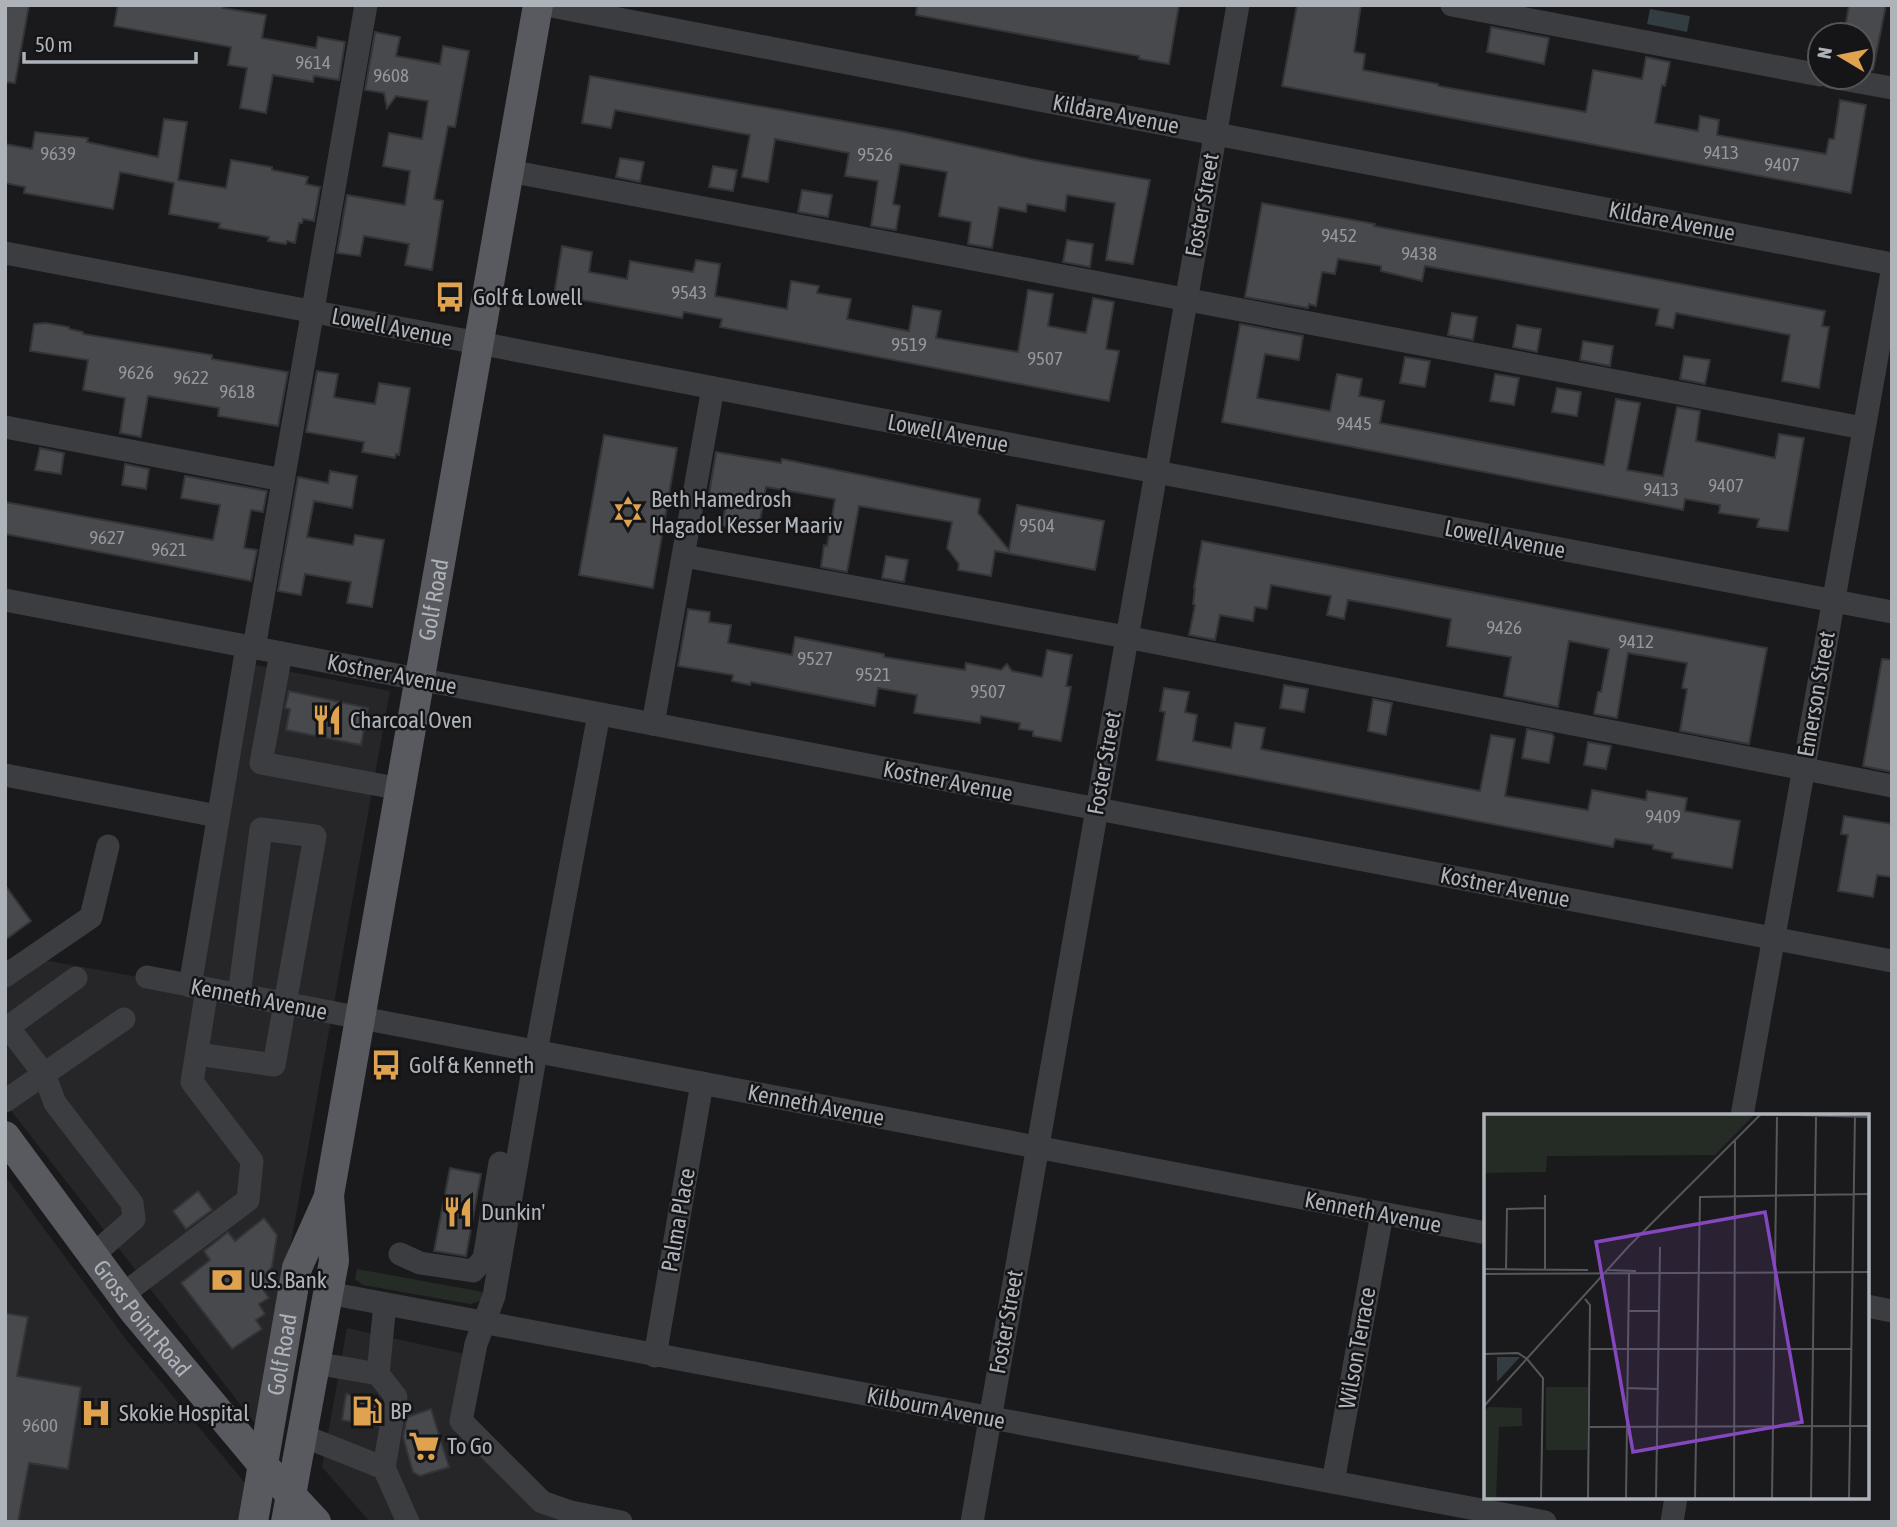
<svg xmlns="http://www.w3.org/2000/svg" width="1897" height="1527" font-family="'Asap Condensed',sans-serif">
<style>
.built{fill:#262629}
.green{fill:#252c25}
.water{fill:#333c41}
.building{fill:#47494c;stroke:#343538;stroke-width:2}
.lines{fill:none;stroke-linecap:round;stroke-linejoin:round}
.minor{stroke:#3c3d41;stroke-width:23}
.major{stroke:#585a5f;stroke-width:30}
.labels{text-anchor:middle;stroke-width:5;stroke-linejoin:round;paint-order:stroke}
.number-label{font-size:19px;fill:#94989e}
.street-label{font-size:23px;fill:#aeb3ba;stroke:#151517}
.poi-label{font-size:23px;fill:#aeb3ba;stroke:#151517;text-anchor:start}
.inset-road{fill:none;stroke:#55575b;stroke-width:2}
.view{fill:#8547be;fill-opacity:0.15;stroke:#8547be;stroke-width:3.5}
.inset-edge{fill:none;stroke:#aeb3ba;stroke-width:3.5}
</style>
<rect width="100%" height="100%" fill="#1a1a1c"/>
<g class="built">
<path d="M245 663 390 691 258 1427 5 1103V976L32 958 189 986Z"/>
<path d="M5 1176 128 1342 245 1483 238 1522H5Z"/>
<path d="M347 1328 465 1354 454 1425 585 1522H370L322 1467Z"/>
</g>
<path class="green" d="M357 1269 483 1292 481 1301 470 1304 363 1285 355 1279Z"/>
<path class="water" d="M1650 9 1690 16 1687 32 1647 24Z"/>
<g class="building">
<path d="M5 5H29L15 83 5 82Z"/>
<path d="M118 5H224L223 8 266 15 262 38 316 48 318 37 345 42 339 80 314 76 313 82 273 75 266 113 240 108 247 68 228 65 231 47 114 26Z"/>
<path d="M917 5H1179L1169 64 1139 59V56L916 15Z"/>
<path d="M1297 5H1361L1354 52 1365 54 1363 70 1438 84V86L1586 112 1593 70 1642 79 1646 57 1670 62 1665 86 1662 85 1655 123 1698 131 1700 116 1719 120 1717 135 1750 141 1826 154 1829 139H1834L1840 100 1866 105 1851 193 1282 86Z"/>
<path d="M1849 5H1886L1873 70 1862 68V35H1844Z"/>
<path d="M1491 27 1549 38 1544 64 1487 52Z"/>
<path d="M375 32 400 37 396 56 440 64 443 46 469 51 455 127 448 126 434 199 443 201 432 270 405 265 409 244 399 242 364 236 360 256 337 253 347 195 405 205 410 171 383 166 389 133 422 139 428 101 396 96 387 108 384 93 365 90Z"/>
<path d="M590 76 905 132 1035 160 1150 180 1133 264 1106 260 1115 203 1067 195 1065 211 1027 204 1026 212 999 207 992 248 968 244 971 222 939 216 947 172 900 164 893 204 900 206 896 230 871 226 878 181 845 176 849 153 775 139 768 182 742 177 750 135 615 110 611 128 582 123Z"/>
<path d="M164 119 187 122 178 180 226 188 231 160 272 167V170L308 177 306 184 320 187 314 221 303 219 302 223H299L295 243 287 241 286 244 268 241 269 237 219 228 220 223 169 214 174 183 120 172 113 209 24 193 25 187 5 183V144L32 149 35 132 88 138 87 142 158 157Z"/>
<path d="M620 158 644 162 640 182 616 177Z"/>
<path d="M713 166 737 170 733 191 709 187Z"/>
<path d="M802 190 832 195 828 217 798 212Z"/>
<path d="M1262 203 1375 224 1374 226 1825 311 1822 326 1829 327 1819 388 1782 381 1790 335 1676 313 1673 328 1656 325 1659 309 1425 266 1422 281 1381 271V266L1338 259 1335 274 1322 272 1316 306 1309 304 1308 308 1245 297Z"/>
<path d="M1067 240 1093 244 1090 267 1063 262Z"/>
<path d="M562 246 592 252 589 272 627 279 630 261 693 272 696 260 720 264 715 296 787 309 791 281 819 286 817 293 851 299 847 319 909 331 913 306 941 311 936 338 1018 352 1028 290 1053 294 1048 326 1086 333 1093 298 1114 302 1106 349 1119 351 1109 401 720 327 722 319 684 312 682 318 554 295Z"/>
<path d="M1452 313 1477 317 1473 340 1448 335Z"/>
<path d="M46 323 69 327V329L83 332V334L212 355V359L288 372 278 426 218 416 219 408 148 396 141 437 120 433 125 398 83 390 88 360 30 351 34 324Z"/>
<path d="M1240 324 1303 336 1299 360 1265 354 1257 398 1330 411 1337 374 1362 379 1359 396 1384 401 1380 423 1604 465 1616 399 1640 403 1627 470 1663 476 1677 407 1700 411 1696 441 1775 458 1779 434 1804 438 1788 531 1757 527 1759 519 1719 513 1720 505 1685 499 1683 510 1222 422Z"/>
<path d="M1517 325 1541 329 1537 352 1513 347Z"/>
<path d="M1583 341 1613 346 1610 366 1580 360Z"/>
<path d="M1684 356 1710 360 1705 384 1680 379Z"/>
<path d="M1405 357 1430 361 1425 387 1400 383Z"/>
<path d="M317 371 338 374 334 397 338 398 375 404 379 383 410 388 399 455 396 454 395 458 362 452 364 442 306 432Z"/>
<path d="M1495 374 1519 378 1514 405 1490 401Z"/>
<path d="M1557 388 1581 392 1577 416 1552 412Z"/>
<path d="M604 435 677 448 653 588 579 575Z"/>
<path d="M40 448 64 453 61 474 35 470Z"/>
<path d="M716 452 781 463 782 459 980 499 978 513 1009 550 1017 505 1104 521 1095 570 995 551 991 576 958 570 959 564 947 548 952 522 859 506 847 572 821 567 824 545 827 546 835 499 766 487 758 532 722 526 727 497 709 494Z"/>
<path d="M125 464 149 469 146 489 122 485Z"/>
<path d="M330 471 357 476 352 508 314 501 307 537 353 545 355 535 384 540 372 607 347 603 351 582 305 574 301 595 278 591 298 477 328 483Z"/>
<path d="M185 476 267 491 263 512 251 510 244 548 257 550 251 581 5 534V502L213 540 220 505 181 498Z"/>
<path d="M1202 541 1767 648 1749 744 1680 731 1687 689 1682 688 1687 663 1628 653 1617 718 1594 714 1598 692H1601L1609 649 1569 641 1558 707 1504 696 1511 657 1447 646 1451 619 1394 608 1348 600 1344 619 1327 615 1331 596 1271 585 1267 609 1255 607 1253 621 1220 615 1215 640 1189 635 1195 605 1193 604 1195 588H1194Z"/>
<path d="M886 556 908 560 904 582 882 578Z"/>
<path d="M688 609 710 612 709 622 731 625 728 643 792 655 795 637 884 654V657L965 670 966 663 1001 670 1007 664 1012 671 1042 677 1047 650 1072 655 1066 686 1071 687 1061 741 1033 736V731L1019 729 1020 723 981 716 980 723 914 713 917 695 878 688 875 706 751 682 750 685 732 681 733 675 678 666Z"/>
<path d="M1882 659 1892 660V772L1863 766Z"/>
<path d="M1284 685 1308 689 1304 712 1280 708Z"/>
<path d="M1164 688 1189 692 1185 712 1197 715 1193 741 1231 748 1235 723 1265 728 1261 749 1480 791 1491 735 1515 739 1505 796 1588 810 1592 790 1646 800 1647 791 1687 798 1685 811 1740 821 1732 868 1672 858 1673 853 1653 849V845L1615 839 1613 847 1157 760 1165 712 1160 711Z"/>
<path d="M289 691 368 708 361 745 286 730 290 709 285 708Z"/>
<path d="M1373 699 1392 703 1386 735 1368 731Z"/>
<path d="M1527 729 1552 734 1554 737 1549 763 1522 758Z"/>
<path d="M1588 742 1611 746 1606 769 1584 765Z"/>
<path d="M1844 816 1892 824V877L1877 875 1873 897 1838 891 1848 835 1841 834Z"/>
<path d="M5 885 31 921 5 940Z"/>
<path d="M450 1168 481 1174 466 1256 434 1251Z"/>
<path d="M198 1191 212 1210 186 1229 173 1211Z"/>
<path d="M264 1218 277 1235 272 1267 264 1276 272 1284 263 1289 269 1298 259 1304 265 1314 256 1320 262 1329 232 1349 181 1283 210 1260 204 1251 228 1232 235 1241Z"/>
<path d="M5 1313 28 1317 17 1376 81 1387 68 1469 29 1463 18 1522H5Z"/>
<path d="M346 1394 381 1400 377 1426 342 1420Z"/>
<path d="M431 1409 449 1467 420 1476 413 1472 403 1437 407 1417Z"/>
</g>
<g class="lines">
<g class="minor">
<path d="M546 5 1892 264"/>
<path d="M1452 5 1820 75"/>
<path d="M1831 77 1892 88"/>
<path d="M509 171 1863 428"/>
<path d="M5 253 1892 612"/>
<path d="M5 427 283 480"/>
<path d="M684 556 1126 637 1892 786"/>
<path d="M5 600 1892 961"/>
<path d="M254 648 366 5"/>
<path d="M281 653 261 763 401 789"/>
<path d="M599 714 536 1052 494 1296 476 1344 461 1421 542 1502 571 1512 621 1522"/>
<path d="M653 724 713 388"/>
<path d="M5 775 217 816"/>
<path d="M5 976 91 917 108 846"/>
<path d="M147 977 1486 1233"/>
<path d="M76 978 8 1027 44 1074 55 1103 132 1203 134 1219 93 1255"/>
<path d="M190 986 247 647"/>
<path d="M197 1054 274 1065 315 836 261 829 239 995"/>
<path d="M5 1101 124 1019"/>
<path d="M1742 1116 1892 272"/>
<path d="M400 1254 420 1263 473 1271 484 1259 500 1163"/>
<path d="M328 1293 1545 1522"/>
<path d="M122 1295 248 1200 252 1161 192 1082 207 989"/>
<path d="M1867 1306 1892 1311"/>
<path d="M655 1356 702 1083"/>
<path d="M315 1363 378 1374 396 1397 384 1468 408 1522"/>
<path d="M378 1374 385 1304"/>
<path d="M301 1435 384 1468"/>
<path d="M1333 1482 1382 1214"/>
<path d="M972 1522 1238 5"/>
<path d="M1672 1522 1676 1497"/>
</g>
<g class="major">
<path id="s1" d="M5 1136 134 1311 263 1465 316 1522"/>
<path id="s2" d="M253 1522 297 1268 328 1199"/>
<path id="s3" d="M286 1522 334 1261 329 1195 538 5"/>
</g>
</g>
<defs>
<g id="bus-bare" transform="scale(2.415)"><path d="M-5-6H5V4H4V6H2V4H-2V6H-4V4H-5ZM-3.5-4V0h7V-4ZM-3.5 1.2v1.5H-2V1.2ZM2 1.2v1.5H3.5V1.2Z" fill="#dfa350" stroke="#151517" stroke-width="2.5" paint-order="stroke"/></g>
<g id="synagogue-bare" transform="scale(2.415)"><path d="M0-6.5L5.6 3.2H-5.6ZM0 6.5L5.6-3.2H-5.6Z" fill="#dfa350" stroke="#151517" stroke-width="2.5" paint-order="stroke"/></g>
<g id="restaurant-bare" transform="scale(2.415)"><path d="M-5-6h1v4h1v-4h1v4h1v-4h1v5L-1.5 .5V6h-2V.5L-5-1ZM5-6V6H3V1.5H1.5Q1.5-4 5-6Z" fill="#dfa350" stroke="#151517" stroke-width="2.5" paint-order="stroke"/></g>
<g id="bank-bare" transform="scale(2.415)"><path d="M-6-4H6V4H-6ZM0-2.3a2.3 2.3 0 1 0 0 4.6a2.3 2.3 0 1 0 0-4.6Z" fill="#dfa350" stroke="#151517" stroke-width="2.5" paint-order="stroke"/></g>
<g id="fuel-bare" transform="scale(2.415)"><path d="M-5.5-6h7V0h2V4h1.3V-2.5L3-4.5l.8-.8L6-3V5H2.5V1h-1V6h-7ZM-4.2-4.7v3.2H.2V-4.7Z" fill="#dfa350" stroke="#151517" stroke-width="2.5" paint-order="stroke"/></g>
<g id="hospital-bare" transform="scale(2.415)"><path d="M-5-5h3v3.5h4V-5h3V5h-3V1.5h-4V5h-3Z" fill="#dfa350" stroke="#151517" stroke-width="2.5" paint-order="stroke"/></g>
<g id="supermarket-bare" transform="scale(2.415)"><path d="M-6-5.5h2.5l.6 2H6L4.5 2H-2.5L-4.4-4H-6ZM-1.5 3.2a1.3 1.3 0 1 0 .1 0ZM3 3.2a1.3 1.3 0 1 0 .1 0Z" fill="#dfa350" stroke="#151517" stroke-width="2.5" paint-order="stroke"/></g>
</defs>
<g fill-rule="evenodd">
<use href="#bus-bare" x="450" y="297"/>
<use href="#synagogue-bare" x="628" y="512"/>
<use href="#restaurant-bare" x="327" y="720"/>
<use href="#bus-bare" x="386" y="1065"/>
<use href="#restaurant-bare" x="458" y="1212"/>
<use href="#bank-bare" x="227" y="1280"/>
<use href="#fuel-bare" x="367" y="1411"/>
<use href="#hospital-bare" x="96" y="1413"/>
<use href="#supermarket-bare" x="424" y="1446"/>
</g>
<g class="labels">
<g class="number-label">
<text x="313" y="69">9614</text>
<text x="391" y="82">9608</text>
<text x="1721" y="159">9413</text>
<text x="58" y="160">9639</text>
<text x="875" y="161">9526</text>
<text x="1782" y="171">9407</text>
<text x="1339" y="242">9452</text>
<text x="1419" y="260">9438</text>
<text x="689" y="299">9543</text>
<text x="909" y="351">9519</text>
<text x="1045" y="365">9507</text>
<text x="136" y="379">9626</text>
<text x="191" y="384">9622</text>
<text x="237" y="398">9618</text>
<text x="1354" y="430">9445</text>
<text x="1726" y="492">9407</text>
<text x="1661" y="496">9413</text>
<text x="1037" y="532">9504</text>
<text x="107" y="544">9627</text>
<text x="169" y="556">9621</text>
<text x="1504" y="634">9426</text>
<text x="1636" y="648">9412</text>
<text x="815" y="665">9527</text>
<text x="873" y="681">9521</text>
<text x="988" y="698">9507</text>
<text x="1663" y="823">9409</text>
<text x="40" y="1432">9600</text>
</g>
<g class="street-label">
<text transform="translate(1116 114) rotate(11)" y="8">Kildare Avenue</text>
<text transform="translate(1202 205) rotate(-80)" y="8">Foster Street</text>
<text transform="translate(1672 221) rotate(11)" y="8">Kildare Avenue</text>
<text transform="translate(392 327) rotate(11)" y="8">Lowell Avenue</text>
<text transform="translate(948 433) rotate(11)" y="8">Lowell Avenue</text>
<text transform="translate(1505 539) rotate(11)" y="8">Lowell Avenue</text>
<text dy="8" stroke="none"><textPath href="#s3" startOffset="936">Golf Road</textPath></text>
<text transform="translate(392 674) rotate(11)" y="8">Kostner Avenue</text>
<text transform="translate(1816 694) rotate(-80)" y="8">Emerson Street</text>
<text transform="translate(1104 763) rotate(-80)" y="8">Foster Street</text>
<text transform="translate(948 781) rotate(11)" y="8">Kostner Avenue</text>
<text transform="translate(1505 887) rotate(11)" y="8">Kostner Avenue</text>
<text transform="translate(259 999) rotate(11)" y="8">Kenneth Avenue</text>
<text transform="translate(816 1105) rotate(11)" y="8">Kenneth Avenue</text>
<text transform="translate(1373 1212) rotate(11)" y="8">Kenneth Avenue</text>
<text transform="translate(678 1220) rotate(-80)" y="8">Palma Place</text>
<text dy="8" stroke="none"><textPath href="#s1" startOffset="228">Gross Point Road</textPath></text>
<text transform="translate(1006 1322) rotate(-80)" y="8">Foster Street</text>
<text transform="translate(1357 1348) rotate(-80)" y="8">Wilson Terrace</text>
<text dy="8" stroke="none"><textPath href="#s2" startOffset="170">Golf Road</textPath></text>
<text transform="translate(936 1408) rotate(11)" y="8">Kilbourn Avenue</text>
</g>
<g class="poi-label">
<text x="473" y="305">Golf &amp; Lowell</text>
<text x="651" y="507">Beth Hamedrosh<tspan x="651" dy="26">Hagadol Kesser Maariv</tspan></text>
<text x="350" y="728">Charcoal Oven</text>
<text x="409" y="1073">Golf &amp; Kenneth</text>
<text x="481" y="1220">Dunkin'</text>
<text x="250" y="1288">U.S. Bank</text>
<text x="390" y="1419">BP</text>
<text x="119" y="1421">Skokie Hospital</text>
<text x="447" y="1454">To Go</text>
</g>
</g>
<g transform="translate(1484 1114)">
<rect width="385" height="385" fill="#1a1a1c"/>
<path d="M0 0H271L231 41 63 42 62 58 0 59ZM62 273H104L103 336H62ZM5 293 38 294V312L15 313 12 385H0V298Z" fill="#252c25"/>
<path d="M13 243H36L13 268Z" fill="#333c41"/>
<path class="inset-road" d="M278 0 385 3M0 155 104 156M22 156 23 95 61 94M61 156V81M124 156 152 157M0 160 385 158M101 185 106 191 104 385M144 197H175M105 235H367M0 240 34 239 43 245M43 245 59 264 57 385M143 274 174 275M0 292 145 132 277 0M104 313 385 312M142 385 145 159M172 385 176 133M211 385 216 83 385 80M250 385 251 27M288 385 293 3M327 385 332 3M365 385 371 0"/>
<path class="view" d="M281 98 318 308 149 338 112 128Z"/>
<rect width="385" height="385" class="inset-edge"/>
</g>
<rect width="1897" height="1527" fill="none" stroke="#aeb3ba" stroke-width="14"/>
<g transform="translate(1841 56) rotate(280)"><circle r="33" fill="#151517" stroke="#525458" stroke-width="2"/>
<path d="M0-5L12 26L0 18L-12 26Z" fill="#dfa350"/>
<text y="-10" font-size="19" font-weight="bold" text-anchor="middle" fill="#aeb3ba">N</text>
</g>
<path d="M24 52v10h172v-10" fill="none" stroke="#aeb3ba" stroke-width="3.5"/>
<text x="35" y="52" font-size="21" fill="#aeb3ba" stroke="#151517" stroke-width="5" paint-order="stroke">50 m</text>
</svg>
